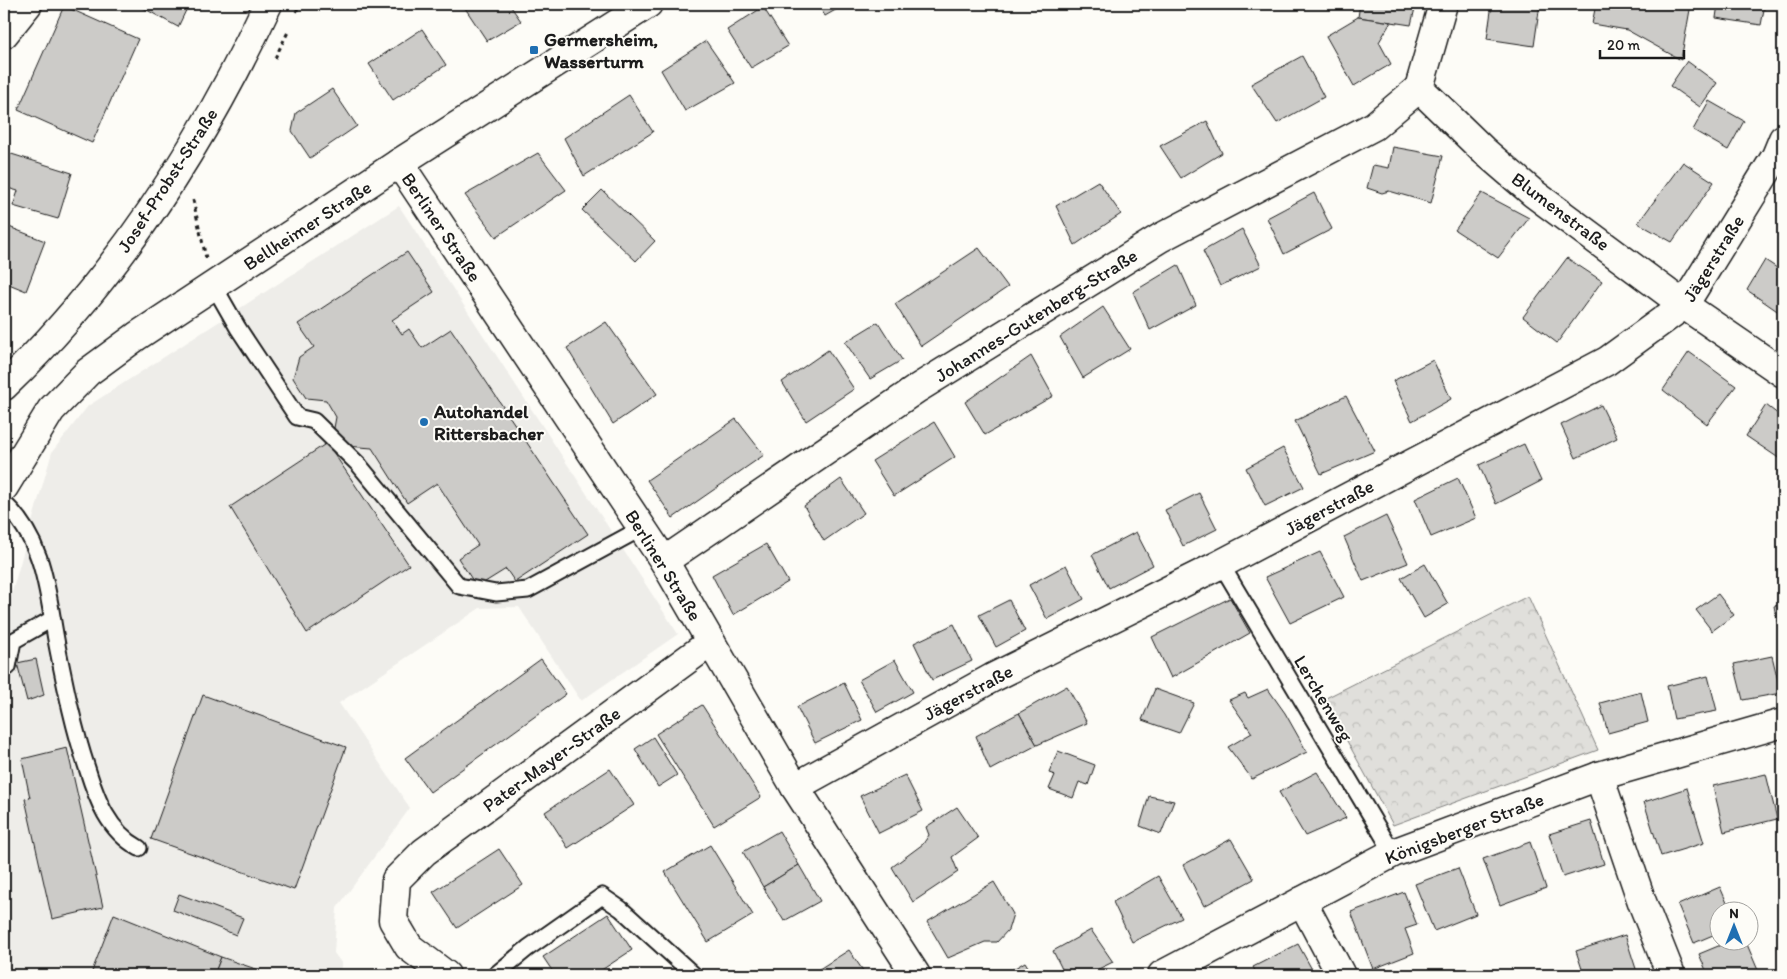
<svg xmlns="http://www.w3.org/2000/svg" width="1787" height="979" font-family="Itim,sans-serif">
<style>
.built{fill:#eeede9}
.park{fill:url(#park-crowns);stroke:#7e7e7c}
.building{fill:#cccbc8;stroke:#1c1c1c}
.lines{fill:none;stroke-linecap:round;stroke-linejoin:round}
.service-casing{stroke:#1c1c1c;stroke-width:19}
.minor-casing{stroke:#1c1c1c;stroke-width:31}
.tertiary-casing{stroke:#1c1c1c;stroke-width:31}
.secondary-casing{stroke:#1c1c1c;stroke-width:31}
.path{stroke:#1c1c1c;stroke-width:3;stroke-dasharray:4 4;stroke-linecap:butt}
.service{stroke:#fdfcf7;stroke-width:15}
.minor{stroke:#fdfcf7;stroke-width:28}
.tertiary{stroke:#fdfcf7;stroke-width:28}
.secondary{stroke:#fdfcf7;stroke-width:28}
.poi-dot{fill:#1f6fb2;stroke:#fdfcf7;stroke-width:2}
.labels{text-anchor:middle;stroke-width:4;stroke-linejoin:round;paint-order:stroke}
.poi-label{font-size:19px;font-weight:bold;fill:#1c1c1c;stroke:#fdfcf7;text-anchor:start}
.street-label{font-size:19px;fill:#1c1c1c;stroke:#fdfcf7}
</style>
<defs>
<pattern id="park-crowns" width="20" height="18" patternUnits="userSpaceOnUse" patternTransform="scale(1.25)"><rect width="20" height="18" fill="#e0dfdb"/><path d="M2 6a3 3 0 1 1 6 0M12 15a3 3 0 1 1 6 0" fill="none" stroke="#c0bfbb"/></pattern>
</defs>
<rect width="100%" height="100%" fill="#fdfcf7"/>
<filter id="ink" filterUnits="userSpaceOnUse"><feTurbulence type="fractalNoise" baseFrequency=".02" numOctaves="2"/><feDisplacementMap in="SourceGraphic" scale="10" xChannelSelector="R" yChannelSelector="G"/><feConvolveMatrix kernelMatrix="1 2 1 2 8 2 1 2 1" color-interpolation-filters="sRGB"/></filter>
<g filter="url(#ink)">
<path class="built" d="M399 206 678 634 581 701 519 607 480 608 339 703 410 808 337 908 334 953 342 964 338 975H4V620L52 452 88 406Z"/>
<path class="park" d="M1528 596 1598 750 1393 825 1324 699Z"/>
<g class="building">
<path d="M136 4H189L178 27Z"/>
<path d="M464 4H509L521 21 487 41 463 5Z"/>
<path d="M818 4H846L825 16Z"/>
<path d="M1360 4H1416L1411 25 1358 17Z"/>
<path d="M1492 4H1540L1534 46 1487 39Z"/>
<path d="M1596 4H1691L1681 60 1627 30 1592 24Z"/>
<path d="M1718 4H1765L1761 25 1716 18Z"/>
<path d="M64 6 138 39 92 143 18 110Z"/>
<path d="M763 7 788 46 751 68 727 30Z"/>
<path d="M1358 17 1391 22 1379 42 1391 64 1354 86 1326 36Z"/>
<path d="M422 29 446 65 393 100 369 64Z"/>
<path d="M706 41 735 83 685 111 661 70Z"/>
<path d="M1302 56 1324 97 1277 123 1251 84Z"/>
<path d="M1687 61 1717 83 1700 107 1670 86Z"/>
<path d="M332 89 357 126 310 158 292 131 296 113Z"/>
<path d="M629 95 653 132 584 176 564 138Z"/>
<path d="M1709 101 1744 121 1728 150 1693 130Z"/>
<path d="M1207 121 1222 153 1181 178 1160 146Z"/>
<path d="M1393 147 1443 156 1431 203 1389 191 1382 193 1367 188 1373 165 1389 168Z"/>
<path d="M5 152 72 173 58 219 13 206 18 191 4 187Z"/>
<path d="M538 153 566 190 496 237 465 195Z"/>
<path d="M1683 162 1714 182 1672 242 1638 223Z"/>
<path d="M1098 181 1121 214 1075 245 1056 206Z"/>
<path d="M602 190 655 241 636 261 582 210Z"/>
<path d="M1314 193 1332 229 1284 254 1267 218Z"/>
<path d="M1482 193 1529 218 1498 258 1455 230Z"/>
<path d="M4 225 45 241 26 291 4 282Z"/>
<path d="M1242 229 1261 266 1220 286 1203 251Z"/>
<path d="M979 248 1008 287 921 346 895 304Z"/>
<path d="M407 252 434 292 392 320 402 334 409 329 422 348 451 329 588 534 515 582 506 569 477 587 458 558 478 545 437 483 407 503 372 448 347 446 334 428 336 417 326 400 306 398 293 378 299 357 314 347 298 324Z"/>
<path d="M1567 258 1602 281 1557 343 1523 317Z"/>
<path d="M1765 260 1783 272V315L1747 290Z"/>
<path d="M1178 265 1196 305 1150 330 1133 292Z"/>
<path d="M1103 307 1130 349 1083 378 1060 337Z"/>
<path d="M606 322 657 394 613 424 567 348Z"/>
<path d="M878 322 902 360 870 379 845 342Z"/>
<path d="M828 350 854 389 806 421 782 382Z"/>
<path d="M1689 352 1736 386 1707 424 1663 390Z"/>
<path d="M1031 356 1053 396 985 435 965 402Z"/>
<path d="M1433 360 1451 399 1412 421 1393 381Z"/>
<path d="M1346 396 1375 451 1321 474 1295 421Z"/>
<path d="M1601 405 1617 438 1576 458 1561 425Z"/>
<path d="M1766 405 1783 418V454L1780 459 1746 436Z"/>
<path d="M736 419 764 455 673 518 647 480Z"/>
<path d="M934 422 955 457 894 496 872 461Z"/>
<path d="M327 443 409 565 307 633 230 507Z"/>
<path d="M1524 444 1541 481 1496 504 1479 465Z"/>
<path d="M1283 448 1304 487 1265 506 1246 468Z"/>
<path d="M1458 478 1476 518 1431 537 1415 499Z"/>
<path d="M841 479 864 513 824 541 804 506Z"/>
<path d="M1199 493 1217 529 1183 546 1165 510Z"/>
<path d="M1386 516 1408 563 1363 581 1344 537Z"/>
<path d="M1136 532 1153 565 1109 588 1092 555Z"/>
<path d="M766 544 788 582 733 615 712 575Z"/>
<path d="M1320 552 1344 597 1290 623 1265 577Z"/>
<path d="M1425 564 1448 604 1424 618 1401 578Z"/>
<path d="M1066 565 1084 599 1047 619 1029 585Z"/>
<path d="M1718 594 1734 615 1712 631 1696 610Z"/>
<path d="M1230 598 1250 633 1171 678 1152 637Z"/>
<path d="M1009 600 1025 631 996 647 979 615Z"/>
<path d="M1783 604V651L1774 606Z"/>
<path d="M954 624 972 661 932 680 914 643Z"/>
<path d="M1772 656 1781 693 1743 700 1734 664Z"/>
<path d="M36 659 44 695 27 701 17 663Z"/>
<path d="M541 659 566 694 430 792 405 758Z"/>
<path d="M895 660 913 692 877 712 859 680Z"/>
<path d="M1708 676 1717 711 1674 719 1667 686Z"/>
<path d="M844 683 862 720 815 743 797 707Z"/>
<path d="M1067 686 1087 723 1037 745 1019 713Z"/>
<path d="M1155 689 1194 703 1179 733 1142 720Z"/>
<path d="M1268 689 1285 713 1307 752 1252 779 1228 747 1252 733 1229 700 1245 693 1248 698Z"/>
<path d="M1641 692 1648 722 1608 733 1600 703Z"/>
<path d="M203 695 346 747 294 890 151 839Z"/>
<path d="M702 705 761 797 714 826 656 734Z"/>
<path d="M1019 713 1037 745 990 770 976 736Z"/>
<path d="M653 737 677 775 658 787 635 749Z"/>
<path d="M67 748 103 907 52 919 25 799 30 798 22 759Z"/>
<path d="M1058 751 1095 765 1088 785 1079 782 1073 798 1049 789 1055 775 1049 773Z"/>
<path d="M610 769 634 805 568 848 545 812Z"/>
<path d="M1317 772 1346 818 1305 836 1279 792Z"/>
<path d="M1766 774 1777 819 1724 832 1713 786Z"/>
<path d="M905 775 923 811 879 833 860 796Z"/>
<path d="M1687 788 1704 843 1661 856 1644 802Z"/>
<path d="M1149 796 1174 801 1161 834 1140 826Z"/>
<path d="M957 807 978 838 952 857 958 872 913 902 892 867 923 844 929 835 926 827Z"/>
<path d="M1591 821 1604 864 1563 877 1549 834Z"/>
<path d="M779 831 799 865 763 887 743 852Z"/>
<path d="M1231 839 1254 879 1204 906 1183 865Z"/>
<path d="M1530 842 1546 888 1500 905 1483 859Z"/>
<path d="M710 845 753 915 708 942 665 872Z"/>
<path d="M499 849 523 885 457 928 433 892Z"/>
<path d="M799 865 820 901 784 921 763 887Z"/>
<path d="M1458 868 1476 914 1434 931 1415 884Z"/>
<path d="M1158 876 1182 918 1132 942 1113 902Z"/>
<path d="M994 882 1013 914 1008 930 997 942H985L948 958 927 922Z"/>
<path d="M1720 887 1731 912H1720V932L1694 943 1678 905Z"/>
<path d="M1404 892 1417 925 1405 929 1414 953 1373 969 1351 912Z"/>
<path d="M179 894 243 918 236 935 173 910Z"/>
<path d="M114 914 221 957 214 975 91 974Z"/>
<path d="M608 914 632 950 594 975H555L543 957Z"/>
<path d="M1091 930 1113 962 1086 975H1065L1053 951Z"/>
<path d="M1625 935 1638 975H1584L1576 951Z"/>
<path d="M1728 942H1746L1760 975H1708L1699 954Z"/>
<path d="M1298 944 1315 975H1257L1253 967Z"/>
<path d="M849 950 866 975H815L813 973Z"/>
<path d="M221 957 267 973 266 975H214Z"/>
<path d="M1025 962 1033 975H1003Z"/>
</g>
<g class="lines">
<g class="service-casing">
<g id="service">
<path d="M214 286 238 328 297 417 314 421 359 465 459 586 496 593 528 590 642 528"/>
<path d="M4 503C47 544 47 595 58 650 66 690 74 729 87 768 97 800 108 831 139 848"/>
<path d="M1221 564 1393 853"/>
<path d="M8 667 13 641 52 619"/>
<path d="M495 975 528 948 602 896 621 909 694 975"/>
</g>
</g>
<g class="minor-casing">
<g id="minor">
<path d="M1443 4 1419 88 1483 150 1533 193 1684 305 1783 373"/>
<path d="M4 34 28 4"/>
<path d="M399 163 664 561 795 787 916 975"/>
<path d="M664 561 918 388 1160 238 1374 126 1419 88"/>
<path d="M1599 776 1642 902 1671 975"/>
<path d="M795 787 992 678 1221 564 1607 361 1684 305 1776 156 1783 139"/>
<path d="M1302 901 1341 975"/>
<path d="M446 975 409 947 393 920 396 880 424 852 711 642"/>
<path d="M1162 975 1393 853 1599 776 1783 723"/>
</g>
</g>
<g class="tertiary-casing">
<path id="tertiary" d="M4 487 51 410 88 372 137 336 399 163 648 4"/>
</g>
<g class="secondary-casing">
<path id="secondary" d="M4 386C117 278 202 145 268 4"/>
</g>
<g class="path">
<path d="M296 12 300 4"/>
<path d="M275 58 288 32"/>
<path d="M193 200 206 258"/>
</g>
<use href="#service" class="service"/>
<use href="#minor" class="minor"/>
<use href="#tertiary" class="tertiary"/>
<use href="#secondary" class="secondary"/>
</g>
</g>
<g class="poi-dot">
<rect x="529" y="45" width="10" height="10" rx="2.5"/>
<circle cx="424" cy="422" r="5"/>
</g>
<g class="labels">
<g class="poi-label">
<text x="544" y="46">Germersheim,<tspan x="544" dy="22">Wasserturm</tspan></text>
<text x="434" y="418">Autohandel<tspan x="434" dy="22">Rittersbacher</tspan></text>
</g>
<g class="street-label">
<text transform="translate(167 180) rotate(-57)" y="7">Josef-Probst-Straße</text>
<text transform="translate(1561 211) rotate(37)" y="7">Blumenstraße</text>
<text transform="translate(307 225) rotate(-33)" y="7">Bellheimer Straße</text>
<text transform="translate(442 227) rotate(56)" y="7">Berliner Straße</text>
<text transform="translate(1713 258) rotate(-58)" y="7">Jägerstraße</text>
<text transform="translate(1036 315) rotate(-32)" y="7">Johannes-Gutenberg-Straße</text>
<text transform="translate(1329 507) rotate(-28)" y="7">Jägerstraße</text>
<text transform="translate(664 565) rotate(58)" y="7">Berliner Straße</text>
<text transform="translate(968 692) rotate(-28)" y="7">Jägerstraße</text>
<text transform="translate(1324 698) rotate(59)" y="7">Lerchenweg</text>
<text transform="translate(551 759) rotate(-36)" y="7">Pater-Mayer-Straße</text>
<text transform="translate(1464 828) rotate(-21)" y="7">Königsberger Straße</text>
</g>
</g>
<rect width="1787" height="979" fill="none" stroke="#fdfcf7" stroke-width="20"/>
<rect x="10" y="10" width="1767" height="959" fill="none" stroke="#1c1c1c" stroke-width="2" filter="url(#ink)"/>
<g transform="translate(1734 926)"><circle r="24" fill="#fdfcf7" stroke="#a3a29f"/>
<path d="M0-4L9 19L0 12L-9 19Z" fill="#1f6fb2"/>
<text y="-8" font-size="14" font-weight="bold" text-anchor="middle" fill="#1c1c1c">N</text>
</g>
<path d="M1600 50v8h84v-8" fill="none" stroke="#1c1c1c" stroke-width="2.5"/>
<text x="1607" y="50" font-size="15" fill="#1c1c1c" stroke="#fdfcf7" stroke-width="4" paint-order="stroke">20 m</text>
</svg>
